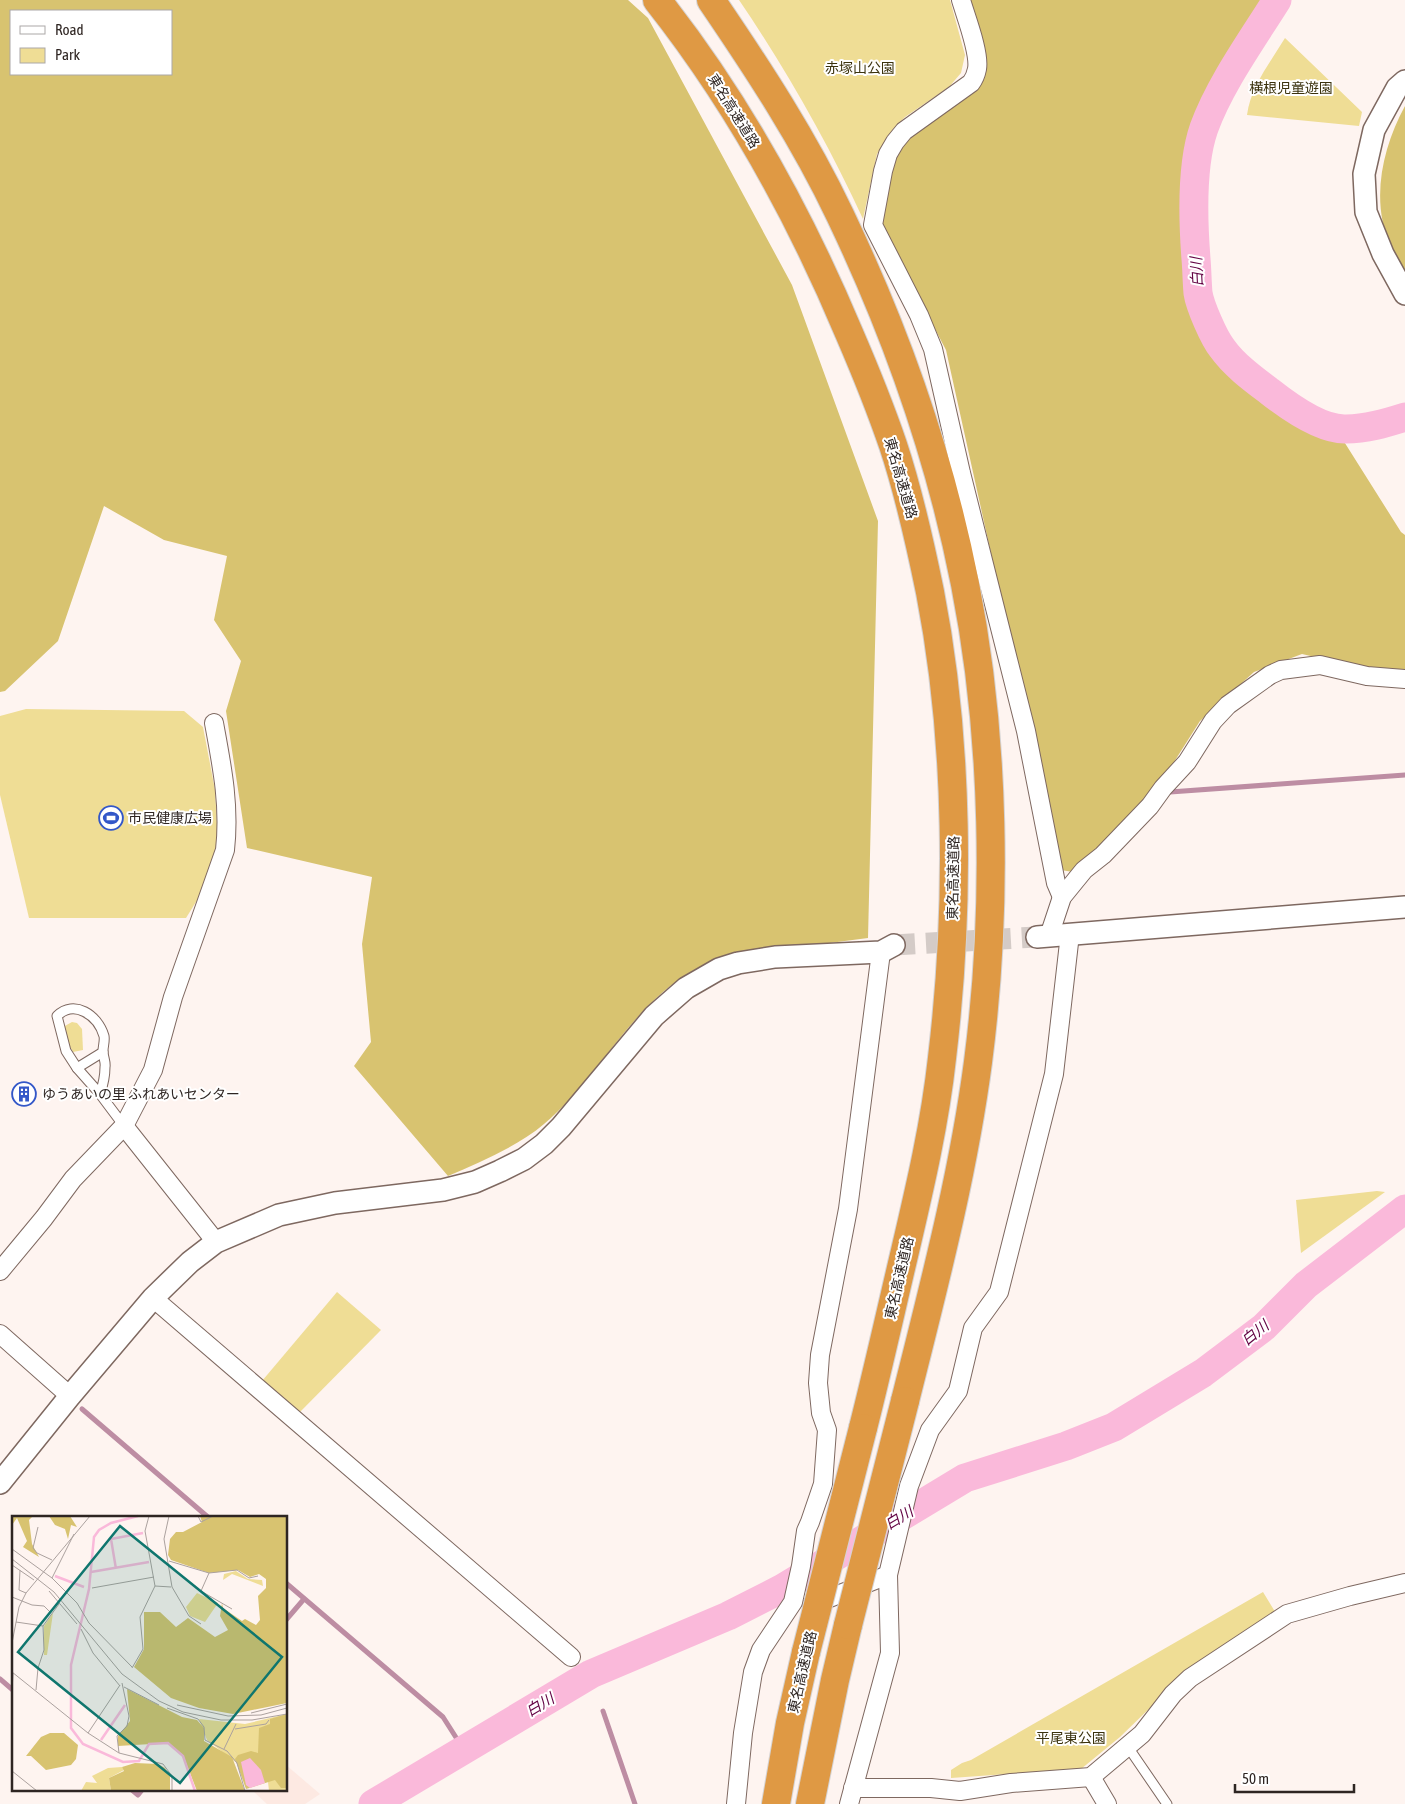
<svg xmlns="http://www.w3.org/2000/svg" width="1405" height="1804" font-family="'Asap Condensed','Noto Sans JP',sans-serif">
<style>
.built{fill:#fde9e2}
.green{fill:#efdd95}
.forest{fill:#d8c370;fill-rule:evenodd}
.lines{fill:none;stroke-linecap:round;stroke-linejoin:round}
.stream{stroke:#bd8da3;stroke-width:5}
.river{stroke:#fab9da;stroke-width:29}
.tertiary-tunnel{stroke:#d4cbc7;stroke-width:21;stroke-dasharray:21 11;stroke-linecap:butt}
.service-casing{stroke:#7e6860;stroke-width:11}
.minor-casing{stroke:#7e6860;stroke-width:20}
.tertiary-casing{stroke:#7e6860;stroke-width:24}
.motorway-casing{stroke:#d5d3d3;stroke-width:30}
.service{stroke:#fff;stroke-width:9}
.minor{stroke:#fff;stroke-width:18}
.tertiary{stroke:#fff;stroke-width:21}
.motorway{stroke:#df9944;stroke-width:28}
.motorway-bridge-casing{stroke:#d5d3d3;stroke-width:30;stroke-linecap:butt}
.motorway-bridge{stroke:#df9944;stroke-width:28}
.labels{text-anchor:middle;stroke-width:4;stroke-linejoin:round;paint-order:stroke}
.park-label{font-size:14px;fill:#3b320d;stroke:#fff}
.street-label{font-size:14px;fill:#2e2522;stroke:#fff}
.poi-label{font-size:14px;fill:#2e2522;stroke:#fff;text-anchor:start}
.water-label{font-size:15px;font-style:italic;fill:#620343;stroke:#fff}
.inset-river{fill:none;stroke:#fab9da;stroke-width:2.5}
.inset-road{fill:none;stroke:#aba19e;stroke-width:1}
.view{fill:#0f766e;fill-opacity:0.15;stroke:#0f766e;stroke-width:2.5}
.inset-edge{fill:none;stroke:#2e2522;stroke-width:2.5}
</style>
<rect width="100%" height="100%" fill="#fef4f0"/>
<path class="built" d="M286 1765 320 1794 305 1804H267L254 1792 255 1790H286Z"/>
<g class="green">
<path d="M739 0H950L965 55 961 73 949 87 905 117 893 129 877 154 863 219C828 143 786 69 739 0Z"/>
<path d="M1285 38 1362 112 1359 126 1247 115C1251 86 1270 63 1285 38Z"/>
<path d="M26 709 184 711 203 727 215 790 218 841 214 873 186 918H29L0 795V716Z"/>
<path d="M72 1022 77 1023 82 1029 83 1050 73 1052 65 1038 63 1027Z"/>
<path d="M1377 1191 1385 1192 1301 1253 1296 1200Z"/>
<path d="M337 1292 381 1330 299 1413 262 1381Z"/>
<path d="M1263 1592 1277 1615 1187 1672 1120 1737 1081 1769 951 1778V1770L962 1763 971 1760Z"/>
</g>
<g class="forest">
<path d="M0 0H628L648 18 792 285 878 521 868 938C837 942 806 946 774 951 748 954 718 956 694 970 630 1006 599 1078 544 1124 517 1147 480 1162 448 1176L354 1066 371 1042 362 944 372 877 247 848 226 711 241 661 214 620 227 556 164 540 104 506 58 641 5 691 0 692ZM11 11H171V74H11Z"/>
<path d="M967 0H1271L1193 128 1188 158 1187 198 1196 296 1209 331 1220 351 1245 376 1275 398 1305 418 1334 430 1343 440 1401 532 1405 535V672L1367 669 1302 654 1254 672 1200 721 1174 762 1136 812 1073 872 1061 870 946 350 882 228 889 169 903 137 971 90 986 63Z"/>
<path d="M1405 106V270C1400 262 1394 255 1391 247 1370 202 1382 148 1405 106Z"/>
</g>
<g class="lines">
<g class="stream">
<path d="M1170 792 1405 775"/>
<path d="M82 1409 209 1518"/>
<path d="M286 1583 443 1717 464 1750"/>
<path d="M286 1620 304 1599"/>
<path d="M0 1679 14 1691"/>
<path d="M603 1711 635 1804"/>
<path d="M132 1790 138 1795 142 1790"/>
</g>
<g class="river">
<path d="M1277 0C1252 40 1220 84 1204 128 1191 165 1193 220 1196 259 1197 270 1197 282 1198 293 1200 306 1214 338 1222 348 1234 365 1253 379 1269 391 1288 406 1321 430 1346 429 1366 429 1386 423 1405 417"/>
<path d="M373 1804 591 1674 728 1616 783 1588 965 1478 1066 1446 1114 1427 1203 1373 1264 1327 1306 1285 1405 1209"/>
</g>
<path class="tertiary-tunnel" d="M894 945 1037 937"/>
<g class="service-casing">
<g id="service">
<path d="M77 1068 103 1052"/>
<path d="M100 1094C103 1085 105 1076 105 1067 106 1062 103 1057 103 1051 103 1046 105 1041 104 1036 98 1015 74 999 57 1016L66 1051 77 1068 100 1094 124 1126"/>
<path d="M1128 1747 1167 1804"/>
</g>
</g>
<g class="minor-casing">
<g id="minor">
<path d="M961 0C966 17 980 53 977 69 976 74 974 79 971 83L904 131 895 142 888 154 883 171 873 225 919 315 933 349 961 473 1026 731 1056 883 1062 897"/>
<path d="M1049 936 1062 897 1084 870 1103 855 1150 806 1163 788 1187 762 1213 721 1228 705 1270 675 1281 670 1320 665 1367 676 1405 679"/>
<path d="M124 1126 216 1242"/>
<path d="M0 1271 44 1218 73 1179 124 1126 153 1070 173 997 225 850C230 806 222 766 214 723"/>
<path d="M153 1298 571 1657"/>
<path d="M0 1334 70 1396"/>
<path d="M812 1605 888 1575"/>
<path d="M1091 1777 1107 1804"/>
<path d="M853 1788H931L960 1791 1011 1783 1091 1777 1142 1734 1173 1694 1190 1678 1287 1614 1350 1596 1405 1583"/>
<path d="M736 1804 743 1733 753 1672 761 1650 793 1602 801 1566 806 1531 810 1522 823 1484 827 1430 821 1413 818 1383 820 1355 848 1209 881 952"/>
<path d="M849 1804 890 1653 888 1575 909 1486 930 1430 958 1391 973 1328 999 1292 1054 1074 1070 934"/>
</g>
</g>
<g class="tertiary-casing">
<g id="tertiary">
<path d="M1405 81 1397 88 1374 130 1364 174 1366 212 1383 254 1405 294"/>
<path d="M1037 937 1405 907"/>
<path d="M0 1483 70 1396 153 1298 190 1262 216 1242 279 1215 335 1203 443 1190 475 1182 500 1171 524 1159 544 1144 561 1127 654 1016 686 988 719 969 738 963 775 957 881 952 894 945"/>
</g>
</g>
<g class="motorway-casing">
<g id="motorway">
<path d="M657 0C737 101 799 214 849 333 865 370 880 407 893 445 909 493 920 543 930 592 959 741 960 908 942 1058 935 1123 920 1187 905 1251 891 1310 878 1369 863 1428"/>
<path d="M711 0C758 69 804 139 840 215 896 332 940 457 965 584 995 736 998 908 978 1062 963 1176 933 1289 905 1401"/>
<path d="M776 1804 790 1723 806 1652"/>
<path d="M810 1804 835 1680 848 1625"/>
</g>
</g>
<use href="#service" class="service"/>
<use href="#minor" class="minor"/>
<use href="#tertiary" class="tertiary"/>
<use href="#motorway" class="motorway"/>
<g class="motorway-bridge-casing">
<g id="motorway-bridge">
<path d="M848 1625 905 1401"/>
<path d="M806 1652 863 1428"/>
</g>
</g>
<use href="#motorway-bridge" class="motorway-bridge"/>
</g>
<defs>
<g id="stadium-ring" transform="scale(1.25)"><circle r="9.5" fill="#fff" stroke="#3357c8" stroke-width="1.5"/><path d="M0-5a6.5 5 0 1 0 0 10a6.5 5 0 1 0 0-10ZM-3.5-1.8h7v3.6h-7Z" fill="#3357c8"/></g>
<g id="building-ring" transform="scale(1.25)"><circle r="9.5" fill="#fff" stroke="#3357c8" stroke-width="1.5"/><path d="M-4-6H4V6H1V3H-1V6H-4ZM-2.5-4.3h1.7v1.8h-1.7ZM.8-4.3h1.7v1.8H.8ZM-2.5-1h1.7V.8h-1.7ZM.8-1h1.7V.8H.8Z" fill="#3357c8"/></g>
</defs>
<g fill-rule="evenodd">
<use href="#stadium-ring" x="111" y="818"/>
<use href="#building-ring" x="24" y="1094"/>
</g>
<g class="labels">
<g class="park-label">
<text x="860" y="73">赤塚山公園</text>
<text x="1291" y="93">横根児童遊園</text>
<text x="1071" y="1743">平尾東公園</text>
</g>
<g class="street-label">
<text transform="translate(734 111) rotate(58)" y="5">東名高速道路</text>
<text transform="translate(901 478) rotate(74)" y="5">東名高速道路</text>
<text transform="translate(953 878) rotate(-89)" y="5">東名高速道路</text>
<text transform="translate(899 1278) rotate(-77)" y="5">東名高速道路</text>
<text transform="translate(802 1672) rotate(-77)" y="5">東名高速道路</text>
</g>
<g class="poi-label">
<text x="128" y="823">市民健康広場</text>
<text x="42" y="1099">ゆうあいの里 ふれあいセンター</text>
</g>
<g class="water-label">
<text transform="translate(1197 272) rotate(-93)" y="5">白川</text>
<text transform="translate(1255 1333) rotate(-39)" y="5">白川</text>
<text transform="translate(899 1518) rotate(-31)" y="5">白川</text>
<text transform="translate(540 1705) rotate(-31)" y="5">白川</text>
</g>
</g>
<g transform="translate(12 1516)">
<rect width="275" height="275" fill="#fef4f0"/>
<path d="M224 55 236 63 250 64 251 70 220 58 211 64 212 58ZM185 77 206 87 193 106 178 100 174 91ZM41 97 35 139H32V110ZM275 198V275H257L256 266 232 264 226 248 195 224 187 203 233 208ZM110 251 112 254 97 262 99 275H69L74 266 85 267 80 260 96 252Z" fill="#efdd95"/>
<path d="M0 0H21L17 4 20 28 27 41 11 31 15 25 5 2 0 9ZM37 0H58L65 11 59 9 56 23 53 13 43 9ZM188 0H275V187L221 198 187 192 159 182 122 151 132 133V96H148L164 111 176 102 203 121 216 114 208 100 210 87 211 92 230 105 233 103 244 109 248 104 246 80 254 72V63L247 58 238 61 226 54 197 57 159 44 156 39 158 23 164 16H171L190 6ZM115 173 170 201 185 204 192 212V225L220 241 233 275H185L171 239 156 227 106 230V220L118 205ZM275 198V272H269L263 264 234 273 223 243 226 239 239 235 246 237 247 212 258 208V203ZM38 217H52L66 229 64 243 59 249 34 254 19 240H14L29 221ZM123 247 146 248 153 252 158 260V275H99L97 262 112 255 110 251Z" fill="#d8c370"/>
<path d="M238 242 249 254 253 267 238 272 234 269 229 246Z" fill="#fab9da"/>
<path class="inset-river" d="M126 0 99 7 87 14 82 21 77 73 59 149V212L71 228 111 246 127 245 137 228 156 227 171 240 183 275M104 53 99 23 131 17M79 56 137 46M43 60 72 71M89 224 113 189"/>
<path class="inset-road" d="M157 0 152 23 160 71 177 100 189 108M186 0 189 6 201 0M26 11 21 32 25 37 40 44M0 33 40 62 65 87 77 107 120 151M0 43 42 76 110 158 147 185 171 196 209 204H240L275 198M157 45 197 57 225 54 237 62 246 60M0 49 22 64M8 54 7 74 14 77M197 57 189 75 220 93M40 62 62 18M143 70 159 71M80 72 142 61M37 75 65 108M0 81 20 89 32 90 39 97M4 106 31 110M69 113 81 137 108 170M0 127 7 91 14 77 78 0M120 152 131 133 128 101 143 70 133 15 137 0M0 156 76 217 107 237 151 248 160 260V275M112 171 147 189M24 174 26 152 32 134 31 110 47 88M0 175 1 157M165 189 216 200 249 199 275 192M155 192 186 203 192 211 193 224 215 235 225 247 233 275M239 197 275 188M223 213 254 208 257 204M76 217 108 169M212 233 224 208M107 237 105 220 115 210 117 200 110 167M0 255 25 275"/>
<path class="view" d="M108 10 270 141 168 267 6 136Z"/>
<rect width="275" height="275" class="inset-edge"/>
</g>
<rect x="10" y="10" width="162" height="65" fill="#ffffff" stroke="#aba8a7"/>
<rect x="20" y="26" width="25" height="8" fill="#ffffff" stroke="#aba8a7"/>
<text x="55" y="35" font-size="15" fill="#2e2522">Road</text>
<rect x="20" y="48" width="25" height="15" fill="#efdd95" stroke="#aba8a7"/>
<text x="55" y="60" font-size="15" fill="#2e2522">Park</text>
<path d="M1235 1784v8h119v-8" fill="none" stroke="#2e2522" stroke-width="2.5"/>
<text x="1242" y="1784" font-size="15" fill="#2e2522" stroke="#ffffff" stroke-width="4" paint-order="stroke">50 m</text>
</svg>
